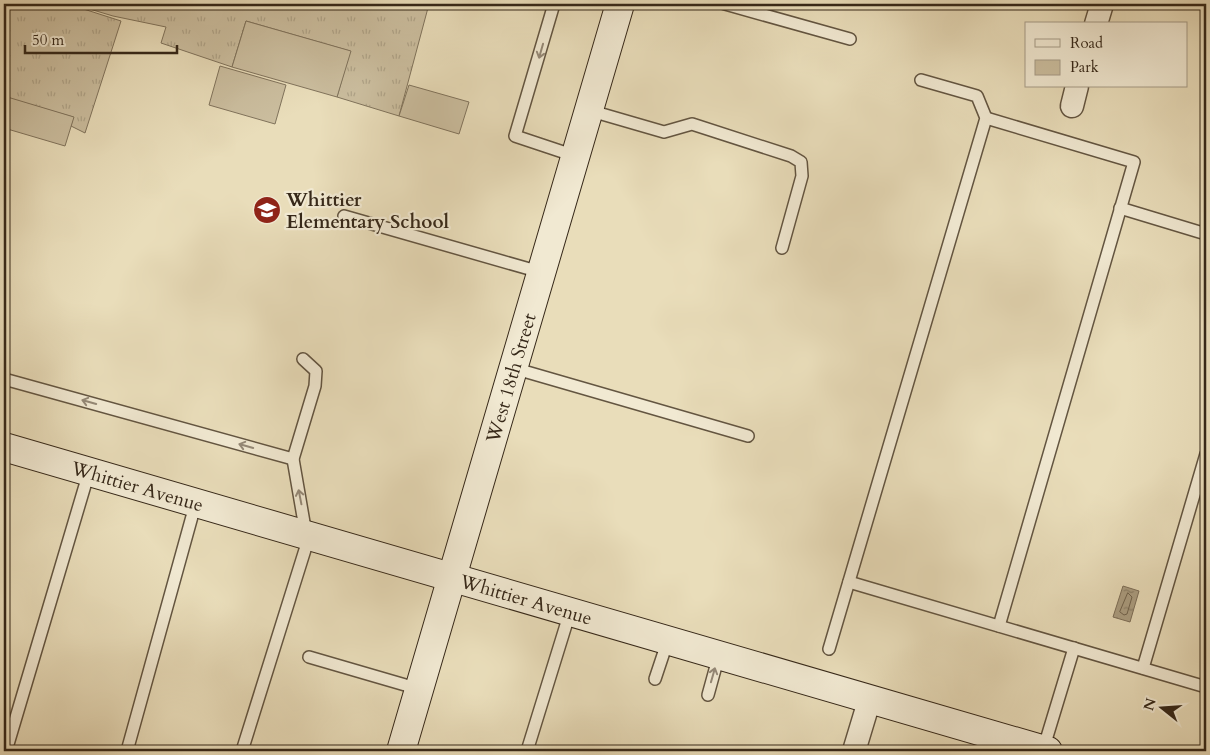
<svg xmlns="http://www.w3.org/2000/svg" width="1210" height="755" font-family="Cardo,serif">
<style>
.grass{fill:url(#grass-tufts);stroke:#80735c}
.park{fill:#cbbe9f;stroke:#80735c}
.water{fill:url(#water-ripples);stroke:#7d6f59}
.lines{fill:none;stroke-linecap:round;stroke-linejoin:round}
.shore{stroke:#71644e;stroke-width:1}
.lane-casing{stroke:#635541;stroke-width:14}
.street-casing{stroke:#635541;stroke-width:25}
.secondary-casing{stroke:#362819;stroke-width:30}
.lane{stroke:#f1e9d2;stroke-width:11}
.street{stroke:#f1e9d2;stroke-width:22}
.secondary{stroke:#f1e9d2;stroke-width:28}
.oneway{stroke:#948876}
.labels{text-anchor:middle;stroke-width:4.5;stroke-linejoin:round;paint-order:stroke}
.poi-label{font-size:19px;font-weight:bold;fill:#362819;stroke:#f1e9d2;text-anchor:start}
.street-label{font-size:19px;fill:#362819;stroke:#f1e9d2}
</style>
<defs>
<pattern id="grass-tufts" width="24" height="20" patternUnits="userSpaceOnUse" patternTransform="scale(1.25)"><rect width="24" height="20" fill="#cbbe9f"/><path d="M3 7l-1-3M5 7V3M7 7l1-3M15 17l-1-3M17 17v-4M19 17l1-3" fill="none" stroke="#afa388"/></pattern>
<pattern id="water-ripples" width="26" height="14" patternUnits="userSpaceOnUse" patternTransform="scale(1.25)"><rect width="26" height="14" fill="#ac9f83"/><path d="M2 4q2-2 4 0t4 0M15 11q2-2 4 0t4 0" fill="none" stroke="#8d826a"/></pattern>
</defs>
<rect width="100%" height="100%" fill="#e9ddba"/>
<filter id="stains"><feTurbulence type="fractalNoise" baseFrequency=".004" numOctaves="4"/><feColorMatrix values="0 0 0 0 .2 0 0 0 0 .09 0 0 0 0 .02 0 0 0 .5 -.17"/></filter>
<radialGradient id="worn" r=".72"><stop offset=".6" stop-color="#630" stop-opacity="0"/><stop offset="1" stop-color="#630" stop-opacity=".3"/></radialGradient>
<g class="grass">
<path d="M4 4H68L121 21 85 133 71 126 73 117 4 97Z"/>
<path d="M73 4H429L399 116 337 97 350 51 246 21 232 67 161 43 166 27 113 16Z"/>
</g>
<g class="park">
<path d="M246 21 351 51 337 97 232 67Z"/>
<path d="M220 66 286 85 275 124 209 105Z"/>
<path d="M409 85 469 102 459 134 399 116Z"/>
<path d="M4 96 74 117 65 146 4 128Z"/>
</g>
<path class="water" d="M1123 586 1139 591 1130 622 1113 617Z"/>
<g class="lines">
<path class="shore" d="M1128 593 1132 597 1127 614 1124 615 1120 612Z"/>
<g class="lane-casing">
<g id="lane">
<path d="M554 4 515 136 575 156"/>
<path d="M725 4 850 39"/>
<path d="M588 110 664 132 692 124 791 156 801 162 802 176 782 248"/>
<path d="M986 118 1134 162 999 626"/>
<path d="M1120 208 1206 234"/>
<path d="M344 216 540 272"/>
<path d="M303 359 316 371 315 386 293 459 306 534"/>
<path d="M513 368 748 436"/>
<path d="M4 379 293 459"/>
<path d="M849 582 1206 687"/>
<path d="M829 649 986 118 977 96 921 80"/>
<path d="M309 657 419 689"/>
<path d="M1143 668 1206 454"/>
<path d="M655 679 668 640"/>
<path d="M708 695 719 655"/>
<path d="M1043 750 1074 648"/>
<path d="M6 751 89 472"/>
<path d="M127 751 196 502"/>
<path d="M242 751 309 537"/>
<path d="M527 751 570 612"/>
</g>
</g>
<g class="street-casing">
<g id="street">
<path d="M1096 24 1102 4"/>
<path d="M1072 106 1077 86"/>
<path d="M854 751 870 698"/>
</g>
</g>
<g class="secondary-casing">
<g id="secondary">
<path id="s1" d="M4 447 1048 751"/>
<path id="s2" d="M401 751 620 4"/>
</g>
</g>
<use href="#lane" class="lane"/>
<use href="#street" class="street"/>
<use href="#secondary" class="secondary"/>
</g>
<defs><path id="oneway-shaft" d="M-6 0H5M1.5-3L5.5 0L1.5 3" fill="none" stroke-width="1.6" stroke-linecap="round" stroke-linejoin="round" transform="scale(1.25)"/></defs>
<g class="oneway">
<use href="#oneway-shaft" transform="translate(541 51) rotate(106)"/>
<use href="#oneway-shaft" transform="translate(89 402) rotate(-164)"/>
<use href="#oneway-shaft" transform="translate(246 446) rotate(-164)"/>
<use href="#oneway-shaft" transform="translate(300 497) rotate(-101)"/>
<use href="#oneway-shaft" transform="translate(713 675) rotate(-74)"/>
</g>
<defs>
<g id="school-disc" transform="scale(1.4375)"><circle r="9.5" fill="#8f2418" stroke="#f1e9d2"/><path d="M0-5L7-2L0 1L-7-2ZM-4 1L0 2.5L4 1V4Q0 6-4 4Z" fill="#fff"/></g>
</defs>
<g fill-rule="evenodd">
<use href="#school-disc" x="267" y="210"/>
</g>
<g class="labels">
<g class="poi-label">
<text x="286" y="206">Whittier<tspan x="286" dy="22">Elementary School</tspan></text>
</g>
<g class="street-label">
<text dy="7" stroke="none"><textPath href="#s2" startOffset="389">West 18th Street</textPath></text>
<text dy="7" stroke="none"><textPath href="#s1" startOffset="139">Whittier Avenue</textPath></text>
<text dy="7" stroke="none"><textPath href="#s1" startOffset="544">Whittier Avenue</textPath></text>
</g>
</g>
<rect width="1210" height="755" fill="none" stroke="#e9ddba" stroke-width="20"/>
<rect x="5" y="5" width="1200" height="745" fill="none" stroke="#362819" stroke-width="2.5"/>
<rect x="10" y="10" width="1190" height="735" fill="none" stroke="#362819"/>
<rect x="1025" y="22" width="162" height="65" fill="#f1e9d2" stroke="#a69c88"/>
<rect x="1035" y="39" width="25" height="8" fill="#f1e9d2" stroke="#a69c88"/>
<text x="1070" y="48" font-size="15" fill="#362819">Road</text>
<rect x="1035" y="60" width="25" height="15" fill="#cbbe9f" stroke="#a69c88"/>
<text x="1070" y="72" font-size="15" fill="#362819">Park</text>
<g transform="translate(1162 708) rotate(287)" stroke="#f1e9d2" stroke-width="4" paint-order="stroke">
<path d="M0-4L9 19L0 12L-9 19Z" fill="#362819"/>
<text y="-8" font-size="14" font-weight="bold" text-anchor="middle" fill="#362819">N</text>
</g>
<path d="M25 45v8h152v-8" fill="none" stroke="#362819" stroke-width="2.5"/>
<text x="32" y="45" font-size="15" fill="#362819" stroke="#f1e9d2" stroke-width="4" paint-order="stroke">50 m</text>
<rect width="100%" height="100%" filter="url(#stains)"/>
<rect width="100%" height="100%" fill="url(#worn)"/>
</svg>
